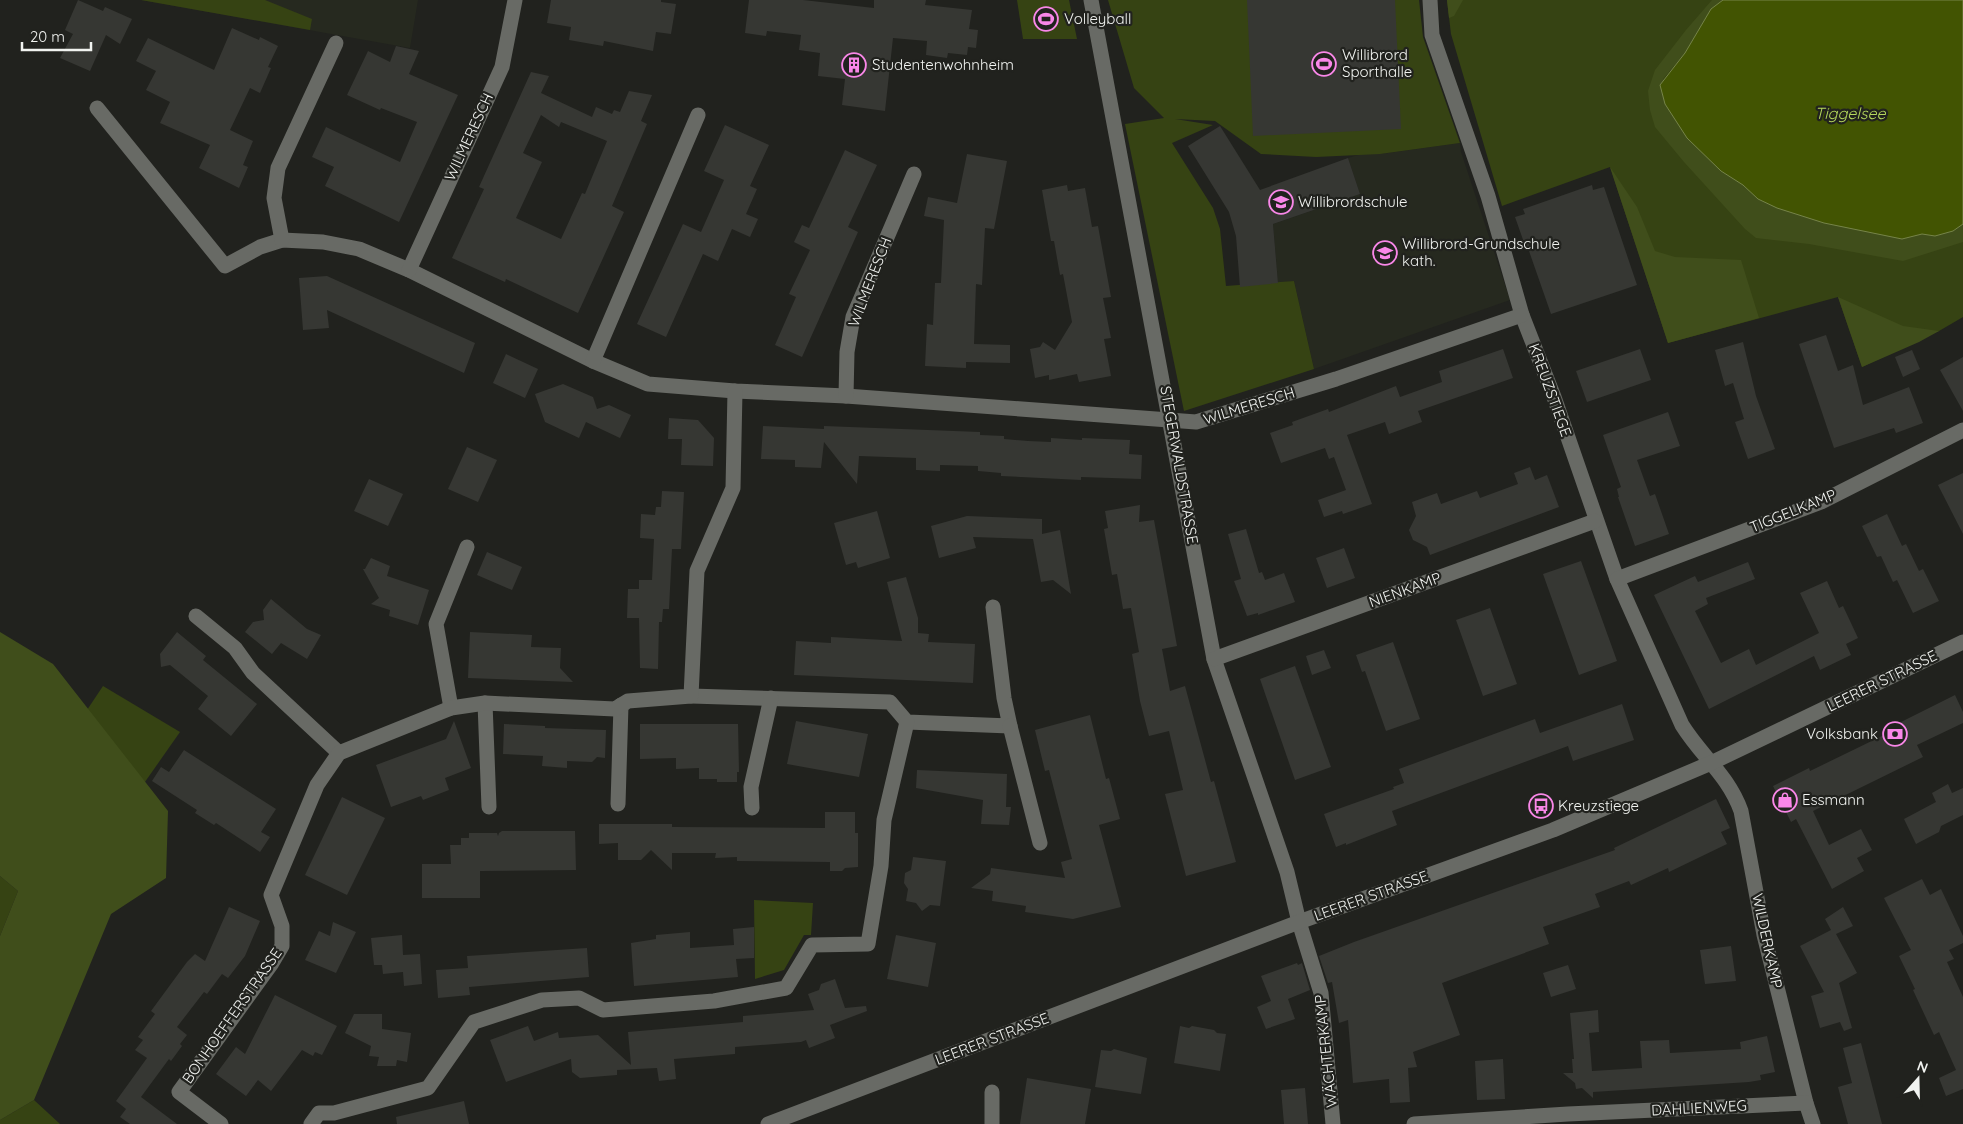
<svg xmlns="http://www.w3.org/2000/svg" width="1963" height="1124" font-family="Quicksand,sans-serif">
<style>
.built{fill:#26291f}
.green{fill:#364313}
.forest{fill:#404e1b}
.water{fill:#425402;stroke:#768449}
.building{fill:#363733;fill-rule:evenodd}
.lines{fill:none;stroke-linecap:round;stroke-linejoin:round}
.minor{stroke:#686a65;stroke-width:15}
.tertiary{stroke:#686a65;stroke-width:15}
.labels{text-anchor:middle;stroke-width:4.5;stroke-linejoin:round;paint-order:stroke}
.poi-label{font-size:15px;fill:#f1f3f0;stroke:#21221e;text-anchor:start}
.street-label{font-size:15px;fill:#f1f3f0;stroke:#21221e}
.water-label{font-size:16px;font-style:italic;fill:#b5d85c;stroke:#21221e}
</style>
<rect width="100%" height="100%" fill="#21221e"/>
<g class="built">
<path d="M141 0H418L410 48Z"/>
<path d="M1460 143 1461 152 1510 300 1314 369 1294 281 1278 283 1273 224 1360 194 1348 158 1364 153 1380 154Z"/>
</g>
<g class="green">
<path d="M141 0H265L312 19 310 30Z"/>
<path d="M1017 0H1069L1077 39H1023Z"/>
<path d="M1108 0H1419L1423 37 1460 143 1380 154 1316 157 1261 154 1215 121 1175 119 1213 125 1172 143 1213 208 1220 229 1226 286 1294 281 1314 369 1184 411 1125 124 1164 118 1134 88Z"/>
<path d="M1447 0H1963V317L1939 331 1862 367 1838 297 1668 343 1610 167 1502 206 1451 34Z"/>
<path d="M103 686 180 732 140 789 77 725Z"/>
<path d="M0 876 18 891 0 936Z"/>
<path d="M754 900 813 903 811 935H804L784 970 755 979Z"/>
<path d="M34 1100 60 1124H0V1120Z"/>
</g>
<g class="forest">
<path d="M1447 0H1463L1454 16 1449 18Z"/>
<path d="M1712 0H1723L1711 9 1685 53 1663 79 1721 171 1743 185 1758 199 1902 239 1922 234 1935 236 1953 231 1963 224V242L1903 261 1809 244 1756 238 1745 229 1684 162 1655 127 1650 110 1648 91 1655 70 1686 30Z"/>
<path d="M1610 167 1637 207 1655 251 1675 257 1741 260 1759 318 1668 343Z"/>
<path d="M1838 297 1903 326 1939 331 1919 342 1862 367Z"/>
<path d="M0 632 53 664 168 811 166 878 111 914 34 1100 0 1120V936L18 891 0 876Z"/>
</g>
<path class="water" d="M1723 0H1963V224L1953 231 1935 236 1922 234 1902 239 1824 223 1777 208 1758 199 1743 185 1721 171 1687 138 1665 104 1660 85 1685 53 1711 9Z"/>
<g class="building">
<path d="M78 0 103 11 105 7 132 19 120 44 106 35 90 71 60 58 73 34 65 30Z"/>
<path d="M551 0H661V2L676 4 671 34 656 32 653 51 604 41 603 46 569 40 571 27 547 23Z"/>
<path d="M749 0H803L874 8V0H926L925 5 972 10 969 29 978 30 976 48 968 47 967 55 948 53 947 58 926 55 927 41 893 38 885 111 842 105 845 79 818 76 820 53 799 50 801 35 767 31 766 36 745 33Z"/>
<path d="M1247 0H1395L1401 129 1253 136Z"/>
<path d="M232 28 259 40 260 37 278 46 268 67 271 68 260 93 250 88 230 130 253 141 243 165 248 167 239 188 199 168 210 145 160 123 170 102 146 90 156 71 136 61 148 38 214 70Z"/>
<path d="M396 46 419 51 409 74 458 95 399 222 325 186 334 167 312 157 326 127 400 162 417 122 381 108 380 110 347 95 368 51 390 62Z"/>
<path d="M531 72 549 76 541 93 592 117 596 107 612 114 614 110 620 112 629 91 652 95 641 121 647 124 612 206 624 212 578 313 506 279 505 282 452 258 484 189 479 187ZM541 115 559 127 561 122 607 141 585 194 582 193 561 239 516 218 542 162 523 153Z"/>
<path d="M725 125 769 145 750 186 757 189 746 214 758 219 750 237 732 229 718 261 703 254 666 337 637 324 683 224 701 232 724 180 704 171Z"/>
<path d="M1220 126 1260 190 1348 158 1360 194 1273 224 1278 283 1240 287 1236 236 1229 212 1188 146Z"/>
<path d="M845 150 877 165 848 227 858 232 802 357 775 345 796 297 789 294 810 250 794 242 802 225 809 228Z"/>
<path d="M967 154 1007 161 994 229 985 228 982 285 976 284 974 344 1010 345V363L966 362V368L925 366 927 324 933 325 935 283H941L944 220 924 216 928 197 957 203Z"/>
<path d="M1067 185 1068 191 1085 188 1092 227 1098 226 1111 297 1103 298 1111 338 1104 339 1111 376 1079 382 1077 374 1049 380V375L1035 378 1030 349 1040 347 1043 342 1055 350 1072 322 1063 274 1060 275 1054 241H1051L1042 190Z"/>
<path d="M1592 185 1593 190 1604 187 1637 285 1551 314 1529 251H1527L1515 217 1525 214 1523 209Z"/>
<path d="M327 276 475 343 464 373 327 310 329 328 303 330 299 278Z"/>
<path d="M1826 335 1838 371 1853 365 1863 405 1909 387 1923 423 1896 433 1894 428 1834 448 1799 344Z"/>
<path d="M1743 342 1756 396 1775 449 1748 459 1735 422 1744 419 1733 383 1725 386 1715 350Z"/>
<path d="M1503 349 1513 378 1418 411 1422 422 1389 434 1385 422 1347 435 1372 504 1343 514 1342 511 1324 517 1318 500 1346 490 1334 457 1329 459 1325 448 1281 463 1270 433 1293 425 1292 422 1328 409 1329 412 1396 386 1400 397 1442 382 1439 371Z"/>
<path d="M1640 349 1651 380 1587 402 1576 371Z"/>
<path d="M1912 350 1920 369 1903 377 1895 357Z"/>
<path d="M506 354 538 369 525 398 493 383Z"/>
<path d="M1963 357V411L1940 370Z"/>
<path d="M563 384 593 397 597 409 609 405 631 415 620 438 586 422 579 438 545 422 535 394Z"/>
<path d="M1668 412 1680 446 1637 460 1650 496 1655 494 1669 534 1635 546 1618 497H1619L1617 489 1621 487 1603 435Z"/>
<path d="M669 418 698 420 714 438 713 466 681 465 682 439H668Z"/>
<path d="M763 426 824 429V426L980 432V435L1004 436V439L1028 441 1051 442V438L1082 440V438L1130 440 1129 454 1142 455 1141 479 1081 477V480L1001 476V473L978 471V466L940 465V471L916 470V458L859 456 857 484 824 442 821 468 795 467V460L761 459Z"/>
<path d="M467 447 497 460 478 502 448 489Z"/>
<path d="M1530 467 1535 480 1547 475 1559 507 1430 555 1427 547 1413 540 1409 530 1416 516 1412 502 1437 493 1441 504 1477 491 1480 498 1518 484 1514 473Z"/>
<path d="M1963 473V534L1938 485Z"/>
<path d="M369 479 403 494 388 526 354 511Z"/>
<path d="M662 491 684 492 681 549H672L669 609H663L662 622H659L658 669 640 668 639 618H627L628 589H639V580H652L654 539 640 538 641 514 655 515 656 507H661Z"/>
<path d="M1140 505 1139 522 1154 520 1177 646 1162 649 1170 691 1185 686 1211 782 1214 781 1236 862 1186 876 1165 794 1183 790 1169 731 1149 736 1140 701 1132 654 1139 652 1131 608 1123 609 1117 574 1112 575 1104 529 1108 528 1105 511Z"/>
<path d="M877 511 890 558 858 568 856 562 846 565 834 523Z"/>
<path d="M1887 514 1902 546 1906 544 1919 571 1923 569 1939 601 1913 613 1897 580 1893 582 1881 556 1877 557 1862 526Z"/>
<path d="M967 516 1042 519V534L1060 530 1071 594 1053 580 1041 582 1033 539 973 537 976 548 939 558 931 526Z"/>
<path d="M1246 529 1259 573 1262 572 1265 580 1284 573 1295 602 1258 615V613L1247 616 1234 581 1241 579 1228 534Z"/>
<path d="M1344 548 1355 578 1327 588 1316 558Z"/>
<path d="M487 552 522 567 512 590 477 575Z"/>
<path d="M371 558 390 566 387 576 429 590 418 625 389 616 390 610 371 604 379 598 363 569H365Z"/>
<path d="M1581 561 1617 661 1579 675 1543 574Z"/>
<path d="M1748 562 1755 579 1706 598 1708 604 1695 611 1721 663 1749 649 1756 665 1819 633 1800 593 1827 581 1839 608 1843 606 1858 638 1846 644 1851 655 1820 670 1814 656 1709 709 1654 595 1695 576 1698 582Z"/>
<path d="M906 577 918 618V633L929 634 928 642 975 644 973 683 794 675 796 641 831 643V637L902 641 887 582Z"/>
<path d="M271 599 307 629 321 635 307 659 281 643 272 654 245 632 253 622 264 620 263 610Z"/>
<path d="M1490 608 1517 684 1483 696 1456 620Z"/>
<path d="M177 632 206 656 203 660 257 704 231 736 198 709 208 696 170 665 161 667 160 654Z"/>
<path d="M470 632 532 635 531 647 561 648 560 668 573 682 468 678Z"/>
<path d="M1393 642 1420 719 1386 731 1365 671 1362 672 1356 655Z"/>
<path d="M1324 650 1331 668 1312 675 1306 656Z"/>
<path d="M1295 666 1331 767 1295 780 1260 679Z"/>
<path d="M1955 695 1963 712V723L1917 745 1923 757 1813 811 1829 845 1861 829 1872 850 1857 858 1864 871 1832 889 1796 819 1791 822 1773 786 1809 768 1810 771 1884 735 1883 731Z"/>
<path d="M1622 704 1634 740 1573 761 1568 746 1392 811 1397 825 1346 845V843L1336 847 1324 814 1394 789 1393 787 1404 783 1399 769 1535 719 1540 733Z"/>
<path d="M1090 715 1106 779 1109 778 1120 819 1099 825 1121 907 1073 919 1025 912 1026 906 992 901 993 891 971 888 990 874 991 868 1065 878 1061 862 1072 859 1049 770 1045 771 1035 730Z"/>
<path d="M454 721 471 768 445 778 449 790 423 800 421 796 391 807 376 765 446 739Z"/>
<path d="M796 721 868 734 859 777 787 764Z"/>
<path d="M504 724 545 726V728L606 730 605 758 597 757 592 762 567 761V768L542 766 543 756 503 754Z"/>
<path d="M640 724H738L739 772H737V782H717V779H699V768L676 769V758L640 759Z"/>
<path d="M184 750 276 809 261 832 270 837 260 852 216 823 214 825 195 813 197 810 152 781 161 767 169 772Z"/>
<path d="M917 770 1007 774 1006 807H1011L1009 825 981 824 983 800 916 788Z"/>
<path d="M1948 784 1952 793 1963 788V815L1941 826 1939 832 1916 844 1904 819 1936 802 1932 793Z"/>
<path d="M342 797 385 818 347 895 305 875Z"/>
<path d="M1716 799 1730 828 1721 832 1727 844 1669 872 1668 868 1631 885 1629 881 1595 894 1600 907 1543 927 1549 944 1442 983 1460 1035 1413 1052 1417 1067 1408 1068 1410 1102 1390 1103 1389 1079 1353 1083 1348 1020 1339 1023 1332 982 1328 983 1319 956 1354 942 1615 850 1614 848Z"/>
<path d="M825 812H855V833H858V867L845 868 842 871H830V862L737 861V857L715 858 716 853H672V870L651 850 641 860H618V843L599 844V824H672V827L825 828Z"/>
<path d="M502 831H575L576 870 480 871V898H422V864H451L450 845H461V838H469V833H497L498 836 499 833Z"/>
<path d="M913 857 946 861 940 906 930 905 922 911 916 903 906 901 908 889 904 883 905 873 911 870Z"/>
<path d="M1922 879 1930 895 1941 889 1963 936V943L1949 950 1954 959 1947 962 1963 997V1089L1946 1096 1939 1078 1956 1070 1939 1032 1934 1035 1913 990 1915 989 1899 956 1911 950 1884 898Z"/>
<path d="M229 907 260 921 245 956 228 978 222 974 207 994 204 992 177 1027 187 1035 180 1044 182 1046 171 1061 169 1059 141 1097 177 1124H130L120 1117 126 1109 116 1101 147 1058 135 1050 143 1040 138 1037 155 1014 151 1011 187 962 195 954 205 961Z"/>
<path d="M1843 907 1853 926 1836 934 1857 973 1839 983 1852 1028 1844 1031 1840 1022 1820 1028 1811 996 1824 992 1800 946 1831 930 1825 919Z"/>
<path d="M333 922 356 932 336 973 305 960 319 931 330 936Z"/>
<path d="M754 927V958L736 959 738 977 634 986 631 943 656 939V935L690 932V948L734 945 733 929Z"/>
<path d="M402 935 403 955 420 954 422 984 404 986 403 972 383 974 382 965H374L371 938Z"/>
<path d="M896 935 936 943 928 987 887 979Z"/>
<path d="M1731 946 1736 981 1705 984 1700 950Z"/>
<path d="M587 948 589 977 469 987 470 995 438 998 436 970 468 968 467 956Z"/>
<path d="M1297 963 1298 965 1302 963 1310 990 1288 999 1295 1019 1266 1029 1257 1007 1271 1001 1261 976Z"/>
<path d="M1568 965 1576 989 1551 997 1543 973Z"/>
<path d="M835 979 845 1008 866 1006 867 1011 830 1025 835 1038 809 1048 806 1040 801 1042 735 1047V1054L674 1059 676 1079 659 1081 657 1068 617 1070V1075L580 1078 572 1072 571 1059 506 1082 490 1040 528 1026 534 1041 558 1032 559 1038 598 1035 631 1065 628 1032 743 1022V1016L814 1010 808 994 819 990 821 984Z"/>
<path d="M275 995 337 1026 322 1055 315 1052 313 1056 302 1050 271 1091 258 1080 246 1096 216 1074 236 1047 245 1054Z"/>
<path d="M1598 1010 1599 1032 1589 1033 1592 1071 1642 1068 1640 1041 1669 1040 1670 1053 1741 1049 1740 1042 1767 1036 1775 1072 1760 1075 1761 1080 1749 1082 1593 1092V1098L1582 1088 1576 1089 1575 1083 1563 1073H1573L1572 1059H1574L1570 1013Z"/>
<path d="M354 1014H382V1029L411 1033 407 1062 397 1060 396 1066H377L379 1057 369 1056 371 1046 345 1033Z"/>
<path d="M1180 1026 1189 1028 1192 1026 1214 1030 1217 1033 1226 1034 1220 1071 1174 1063Z"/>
<path d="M1861 1043 1882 1124H1848L1838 1087 1852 1083 1843 1048Z"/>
<path d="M1114 1049 1147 1058 1141 1094 1095 1087 1101 1050 1111 1051Z"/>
<path d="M1503 1059 1505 1099 1477 1100 1475 1061Z"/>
<path d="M1027 1078 1091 1089 1085 1124H1020Z"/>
<path d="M1305 1088 1308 1124H1284L1281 1090Z"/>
<path d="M464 1101 469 1124H397L396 1117Z"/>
</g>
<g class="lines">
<g class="minor">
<path d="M1091 0 1214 659 1287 872 1299 922 1321 993 1333 1124"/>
<path d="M1430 0 1432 35 1488 196 1522 315 1554 397 1617 579 1682 725C1702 757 1728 775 1741 811L1764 935 1806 1103 1813 1124"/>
<path d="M97 108 225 266 260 247 282 240 323 242 359 249 409 270 593 361 648 384 735 391 846 396 1196 422 1336 379 1522 315"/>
<path d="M282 240 274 198 278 168 336 43"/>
<path d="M409 270 502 67 515 0"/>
<path d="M593 361 698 115"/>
<path d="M846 396 847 352 853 317 914 174"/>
<path d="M1617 579 1821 502 1963 430"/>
<path d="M196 616 235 648 253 673 339 753"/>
<path d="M1214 659 1595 521"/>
<path d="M691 696 890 702 907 722 1010 726 1004 698 993 607"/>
<path d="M485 703 489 807"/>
<path d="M451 708 436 624 467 547"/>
<path d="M1010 726 1040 843"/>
<path d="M618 804 621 705"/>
<path d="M752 808 751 787 771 698"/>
<path d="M221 1124 179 1092 272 963 282 946V926L271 895 317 785 339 753 451 708 485 703 615 709 628 701 691 696 697 571 733 488 735 391"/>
<path d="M311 1124 319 1113H334L428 1088 474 1022 542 1000 579 998 603 1010 714 1001 786 988 812 945 868 944 881 866 884 820 907 722"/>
<path d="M992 1124V1092"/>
<path d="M1414 1124 1568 1114 1806 1103"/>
</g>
<path class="tertiary" d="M768 1124 1299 922 1553 830 1711 763 1963 642"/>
</g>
<defs>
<g id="stadium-ring" transform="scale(1.25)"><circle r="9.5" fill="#21221e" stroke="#f987e8" stroke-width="1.5"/><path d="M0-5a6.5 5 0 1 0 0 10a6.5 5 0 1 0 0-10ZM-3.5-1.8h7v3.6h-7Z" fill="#f987e8"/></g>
<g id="building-ring" transform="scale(1.25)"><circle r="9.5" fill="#21221e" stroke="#f987e8" stroke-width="1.5"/><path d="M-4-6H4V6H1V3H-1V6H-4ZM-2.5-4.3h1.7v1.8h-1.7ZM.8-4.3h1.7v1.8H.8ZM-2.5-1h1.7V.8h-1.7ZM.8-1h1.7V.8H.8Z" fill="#f987e8"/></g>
<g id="school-ring" transform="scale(1.25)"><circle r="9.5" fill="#21221e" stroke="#f987e8" stroke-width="1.5"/><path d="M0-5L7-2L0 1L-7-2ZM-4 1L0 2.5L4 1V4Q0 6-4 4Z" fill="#f987e8"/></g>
<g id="bank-ring" transform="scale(1.25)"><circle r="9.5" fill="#21221e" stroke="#f987e8" stroke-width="1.5"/><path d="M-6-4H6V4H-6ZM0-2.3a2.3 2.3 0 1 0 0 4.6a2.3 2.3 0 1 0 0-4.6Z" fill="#f987e8"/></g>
<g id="shop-ring" transform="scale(1.25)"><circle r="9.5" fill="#21221e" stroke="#f987e8" stroke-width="1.5"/><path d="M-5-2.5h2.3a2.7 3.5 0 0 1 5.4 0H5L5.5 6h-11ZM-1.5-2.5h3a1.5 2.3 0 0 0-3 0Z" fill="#f987e8"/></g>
<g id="bus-ring" transform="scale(1.25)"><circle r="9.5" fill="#21221e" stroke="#f987e8" stroke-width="1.5"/><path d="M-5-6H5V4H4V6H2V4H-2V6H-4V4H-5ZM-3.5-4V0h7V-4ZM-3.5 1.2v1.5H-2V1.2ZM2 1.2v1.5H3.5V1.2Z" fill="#f987e8"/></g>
</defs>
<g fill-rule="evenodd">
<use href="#stadium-ring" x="1046" y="19"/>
<use href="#stadium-ring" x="1324" y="64"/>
<use href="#building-ring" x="854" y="65"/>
<use href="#school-ring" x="1281" y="202"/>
<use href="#school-ring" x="1385" y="253"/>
<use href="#bank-ring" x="1895" y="734"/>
<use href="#shop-ring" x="1785" y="800"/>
<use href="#bus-ring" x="1541" y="806"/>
</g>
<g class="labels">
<g class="poi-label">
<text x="1064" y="24">Volleyball</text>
<text x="1342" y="60">Willibrord<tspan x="1342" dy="17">Sporthalle</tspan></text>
<text x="872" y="70">Studentenwohnheim</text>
<text x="1298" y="207">Willibrordschule</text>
<text x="1402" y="249">Willibrord-Grundschule<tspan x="1402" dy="17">kath.</tspan></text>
<text x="1878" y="739" text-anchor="end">Volksbank</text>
<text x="1802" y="805">Essmann</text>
<text x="1558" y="811">Kreuzstiege</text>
</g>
<g class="street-label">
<text transform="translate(469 137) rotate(-65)" y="5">WILMERESCH</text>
<text transform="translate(870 282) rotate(-69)" y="5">WILMERESCH</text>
<text transform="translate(1550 390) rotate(70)" y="5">KREUZSTIEGE</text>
<text transform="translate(1249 406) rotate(-17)" y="5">WILMERESCH</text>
<text transform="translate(1179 465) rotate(80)" y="5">STEGERWALDSTRASSE</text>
<text transform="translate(1793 511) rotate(-22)" y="5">TIGGELKAMP</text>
<text transform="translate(1405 590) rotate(-20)" y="5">NIENKAMP</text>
<text transform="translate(1882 681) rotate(-26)" y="5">LEERER STRASSE</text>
<text transform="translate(1371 896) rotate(-20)" y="5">LEERER STRASSE</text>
<text transform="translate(1767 941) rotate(78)" y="5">WILDERKAMP</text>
<text transform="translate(232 1016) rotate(-55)" y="5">BONHOEFFERSTRASSE</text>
<text transform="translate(992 1039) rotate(-21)" y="5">LEERER STRASSE</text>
<text transform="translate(1326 1051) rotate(-96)" y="5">WÄCHTERKAMP</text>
<text transform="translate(1699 1108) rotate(-3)" y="5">DAHLIENWEG</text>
</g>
<g class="water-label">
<text x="1850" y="119">Tiggelsee</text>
</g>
</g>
<g transform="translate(1918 1079) rotate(20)" stroke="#21221e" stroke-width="4" paint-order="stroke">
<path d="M0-4L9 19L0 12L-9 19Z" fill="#f1f3f0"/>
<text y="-8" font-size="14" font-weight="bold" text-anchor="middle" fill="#f1f3f0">N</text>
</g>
<path d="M22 42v8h69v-8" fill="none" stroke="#f1f3f0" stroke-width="2.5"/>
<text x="30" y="42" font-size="15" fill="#f1f3f0" stroke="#21221e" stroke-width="4" paint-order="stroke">20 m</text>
</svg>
